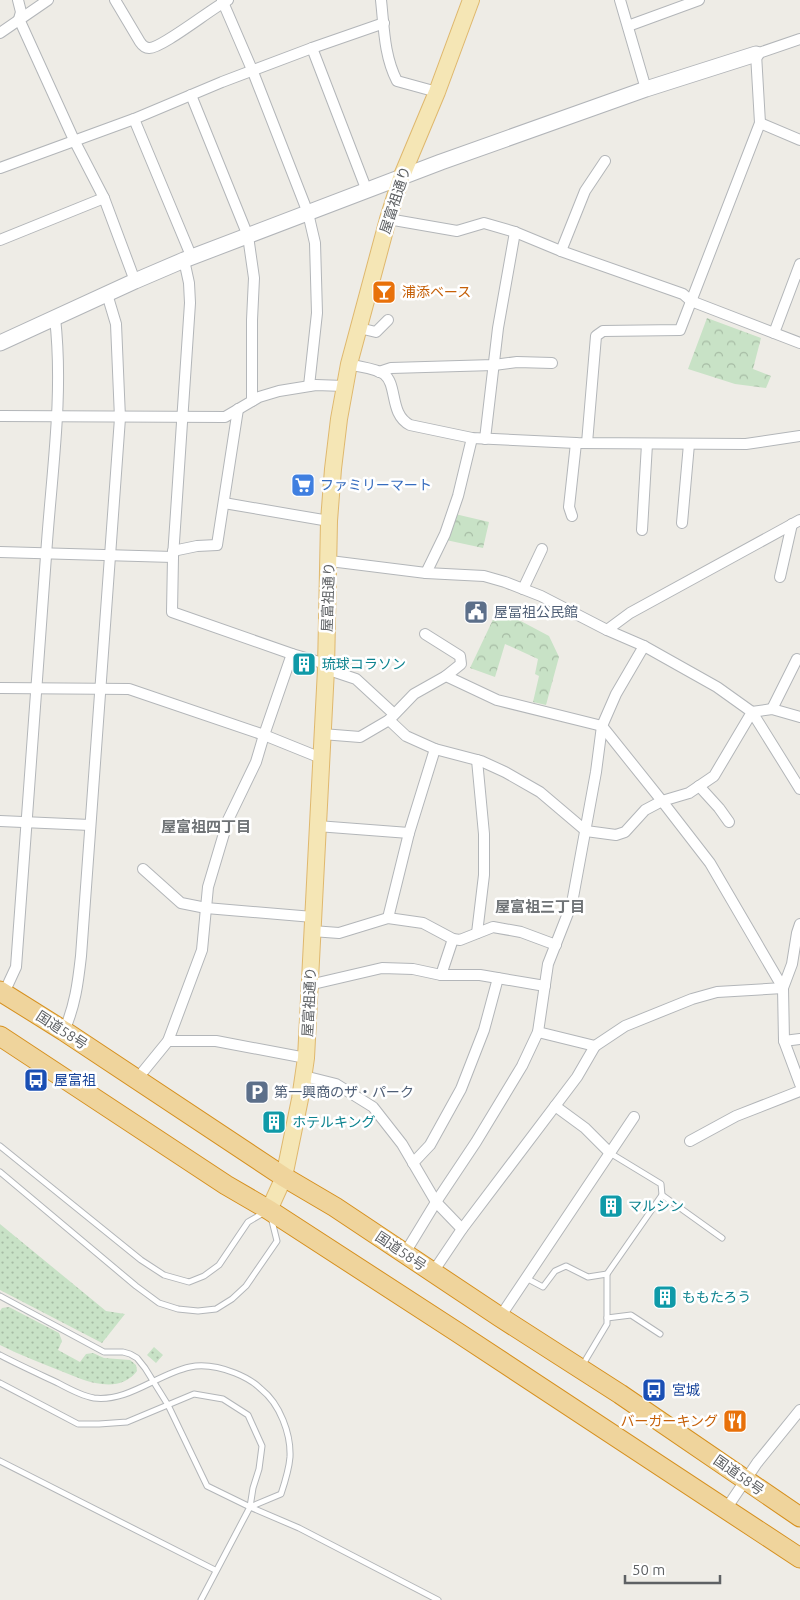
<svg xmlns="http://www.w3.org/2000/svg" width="800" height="1600" font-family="Ubuntu,'Noto Sans JP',sans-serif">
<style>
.grass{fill:url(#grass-dots)}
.forest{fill:url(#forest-crowns)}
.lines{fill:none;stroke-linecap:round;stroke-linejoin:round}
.lane-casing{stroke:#b3b6b9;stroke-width:7}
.street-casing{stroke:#b3b6b9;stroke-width:12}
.secondary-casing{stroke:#b2b5b9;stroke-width:17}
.primary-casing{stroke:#dfb86e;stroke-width:18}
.highway-casing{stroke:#d6901e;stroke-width:21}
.lane{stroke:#fff;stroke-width:5}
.street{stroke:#fff;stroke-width:10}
.secondary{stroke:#fff;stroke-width:15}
.primary{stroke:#f5e6b5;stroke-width:16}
.highway{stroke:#efd49c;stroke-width:19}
.labels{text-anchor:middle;stroke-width:5;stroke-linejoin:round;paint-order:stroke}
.street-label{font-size:14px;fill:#5e6164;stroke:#fff}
.food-label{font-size:14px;fill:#c56008;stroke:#fff;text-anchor:start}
.shop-label{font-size:14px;fill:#366cbe;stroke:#fff;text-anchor:start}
.service-label{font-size:14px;fill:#4e5e75;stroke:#fff;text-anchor:start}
.culture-label{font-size:14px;fill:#0d838f;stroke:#fff;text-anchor:start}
.transit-label{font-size:14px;fill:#164399;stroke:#fff;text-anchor:start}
.neighbourhood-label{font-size:15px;font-weight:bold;fill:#6f7376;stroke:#fff}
</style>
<defs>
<pattern id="grass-dots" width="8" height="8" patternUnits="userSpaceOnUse" patternTransform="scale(1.25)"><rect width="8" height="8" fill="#c8e2c6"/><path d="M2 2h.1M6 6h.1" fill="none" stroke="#a6bba4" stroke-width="1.8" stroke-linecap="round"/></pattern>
<pattern id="forest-crowns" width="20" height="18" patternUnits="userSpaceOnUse" patternTransform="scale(1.25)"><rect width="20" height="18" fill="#c8e2c6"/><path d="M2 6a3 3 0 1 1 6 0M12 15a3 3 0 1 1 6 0" fill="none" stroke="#a6bba4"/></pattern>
</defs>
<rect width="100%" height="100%" fill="#eeece6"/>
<g class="grass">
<path d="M0 1224 106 1311 125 1314 102 1343 0 1290Z"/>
<path d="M9 1307 59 1333 62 1341 58 1350 80 1362 86 1354 93 1353 104 1358 130 1360 136 1365 137 1371C129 1382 115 1386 102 1384 88 1383 74 1376 61 1371 41 1363 20 1355 0 1345V1311L2 1308Z"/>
<path d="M154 1347 163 1355 156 1363 147 1355Z"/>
</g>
<g class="forest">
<path d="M707 318 761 338 753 369 771 376 766 388 735 384 688 369Z"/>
<path d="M455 514 489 522 483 548 446 540Z"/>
<path d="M498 609 549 636 559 657 546 705 533 702 539 676 535 674 538 659 505 644 495 677 470 668Z"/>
</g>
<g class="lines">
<g class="lane-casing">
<g id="lane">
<path d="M0 1146 141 1260 164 1275 189 1282 204 1276 219 1265 248 1222 265 1212"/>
<path d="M610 1153 661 1184 662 1195"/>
<path d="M0 1172 136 1286 159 1303 178 1309 198 1311 216 1309 232 1299 246 1286 277 1241 271 1217"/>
<path d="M526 1278 543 1287 555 1271 566 1266 588 1277 607 1274"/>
<path d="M0 1296 104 1352H123L130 1354 137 1358 145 1368 168 1405 207 1486 250 1507 299 1528 438 1600"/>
<path d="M607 1318 631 1315 660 1334"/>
<path d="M0 1355C19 1365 39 1374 58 1383 69 1389 82 1396 94 1398 129 1402 157 1374 190 1367 204 1364 222 1368 235 1373 245 1377 254 1382 261 1389 280 1404 291 1434 290 1457 289 1470 285 1482 281 1494L250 1507"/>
<path d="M582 1366 607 1324V1274L662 1195 722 1238"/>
<path d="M0 1383 78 1424H99L127 1422 194 1394 223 1399 248 1415 262 1446 259 1469 253 1488 250 1507 201 1600"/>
<path d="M0 1461 215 1570"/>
</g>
</g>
<g class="street-casing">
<g id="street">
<path d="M18 0 21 12 19 19 74 140 104 198 135 281"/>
<path d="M115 0 140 42C142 45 145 48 149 48 161 49 212 8 228 0"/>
<path d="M222 0 253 72 308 213 315 243 317 313 309 386"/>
<path d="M381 0C384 27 384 56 397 81L437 92"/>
<path d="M620 0 646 89"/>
<path d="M628 26 699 0"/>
<path d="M0 33 48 0"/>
<path d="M312 48 367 191"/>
<path d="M191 95 248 236 254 278 252 320V401"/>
<path d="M134 119 192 258"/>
<path d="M760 123 800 140"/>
<path d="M0 168 134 119 222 82 312 48 384 23"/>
<path d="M388 219 457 231 484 223 515 232 561 251 683 294 691 301 800 343"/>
<path d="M0 240 104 198"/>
<path d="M561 251 585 191 605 161"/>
<path d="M359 328 376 332 388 320"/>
<path d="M774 333 800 264"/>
<path d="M349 364C359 367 375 368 384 374 398 385 389 414 410 425L472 438 576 443 746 444 800 436"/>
<path d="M379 372 391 368 494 365 517 362 552 363"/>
<path d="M0 416 225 417 259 397 279 391 316 385 344 386"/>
<path d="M485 439 498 328 515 232"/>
<path d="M587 443 596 336 603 331 680 330 760 123 756 54 800 39"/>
<path d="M224 503 329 521"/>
<path d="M572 516 569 507 576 443"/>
<path d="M682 523 689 444"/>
<path d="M642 530 647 444"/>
<path d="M173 551 197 546 217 545 238 409"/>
<path d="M0 552 173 557 190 303 189 283 184 260"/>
<path d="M173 557 172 612 292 654 326 664"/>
<path d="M330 561 426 573 484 576 505 582 541 596 607 630 644 646 717 687 752 712 800 789"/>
<path d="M426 573 445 534 458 496 472 438"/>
<path d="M780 577 792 524"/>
<path d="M523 589 542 549"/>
<path d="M607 630 630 613 800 520"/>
<path d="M425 634 460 656 461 664 446 676"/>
<path d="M326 669 356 679 394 714"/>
<path d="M0 688 129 689 264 735 321 758"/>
<path d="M772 709 797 659"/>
<path d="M389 720 406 736 435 749 481 761 505 772 540 792 586 831 616 835 625 832 645 810 662 801 689 793 714 776 752 712 772 709 800 717"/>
<path d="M322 734 360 737 389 720 414 694 446 676 497 700 602 726 662 801 710 863 783 988"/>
<path d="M477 760 484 834V875L477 933"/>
<path d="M699 786 719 808 729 822"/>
<path d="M0 821 90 825"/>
<path d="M317 826 409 833"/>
<path d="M143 869 181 903 206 908 313 917"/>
<path d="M388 918 409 833 435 749"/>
<path d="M800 924 797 933 792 964 783 988 784 1041 800 1084"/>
<path d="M312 931 339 933 388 918 423 923 453 939 460 940 493 927 521 932 556 945"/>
<path d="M441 975 453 939"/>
<path d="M309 985 382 968 413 969 441 975H480L545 986"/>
<path d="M4 993 16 967C27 830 37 693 46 556 51 477 64 397 55 318"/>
<path d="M64 1031C75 1006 78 983 81 956L120 418 116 324 107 294"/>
<path d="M538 1032 595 1046"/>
<path d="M168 1041H216L306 1058"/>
<path d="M784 1041 800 1039"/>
<path d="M304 1076 336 1084 373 1107 402 1144 436 1202 462 1229"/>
<path d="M137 1079 168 1041 202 950 208 887 228 820 256 762 264 735 292 654"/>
<path d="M555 1106 585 1128 610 1153"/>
<path d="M690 1141 736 1116 800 1091"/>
<path d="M413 1163 430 1145 461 1089 484 1030 498 978"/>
<path d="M405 1253 436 1202 476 1142 522 1066 538 1032 548 964 572 903 596 772 602 726 616 694 644 646"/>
<path d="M433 1272 462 1229 577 1077 595 1046 625 1026 692 999 717 992 783 988"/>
<path d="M500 1317 634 1117"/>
<path d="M726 1509 757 1463 800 1410"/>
</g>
</g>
<g class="secondary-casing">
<path id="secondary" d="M0 343 135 281 184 260 441 162 646 89 756 54"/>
</g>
<g class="primary-casing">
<path id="primary" d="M269 1210 284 1177 300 1099 306 1058 326 669 329 521 333 469 339 419 349 364 388 219 401 178 437 92 471 0"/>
</g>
<g class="highway-casing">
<g id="highway">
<path d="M0 991 64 1031 284 1177 335 1207 500 1317 620 1394 800 1517"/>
<path d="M0 1036 226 1185 269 1210 457 1332 800 1558"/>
</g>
</g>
<use href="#lane" class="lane"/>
<use href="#street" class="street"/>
<use href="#secondary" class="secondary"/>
<use href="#primary" class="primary"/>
<use href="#highway" class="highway"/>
</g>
<defs>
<g id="bar-square" transform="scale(1.25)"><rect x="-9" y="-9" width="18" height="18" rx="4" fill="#e8710a" stroke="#fff"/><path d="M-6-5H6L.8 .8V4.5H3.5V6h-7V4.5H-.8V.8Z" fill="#fff"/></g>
<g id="supermarket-square" transform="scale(1.25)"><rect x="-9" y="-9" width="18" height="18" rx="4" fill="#3f7fe0" stroke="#fff"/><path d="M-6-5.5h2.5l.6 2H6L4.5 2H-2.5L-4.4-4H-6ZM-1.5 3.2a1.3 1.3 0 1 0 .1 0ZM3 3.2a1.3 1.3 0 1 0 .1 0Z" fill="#fff"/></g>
<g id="civic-square" transform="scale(1.25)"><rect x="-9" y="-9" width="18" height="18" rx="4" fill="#5c6f8a" stroke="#fff"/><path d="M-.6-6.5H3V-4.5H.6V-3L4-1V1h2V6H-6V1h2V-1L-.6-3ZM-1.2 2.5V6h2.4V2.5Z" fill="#fff"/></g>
<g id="building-square" transform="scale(1.25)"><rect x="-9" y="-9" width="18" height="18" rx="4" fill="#0f9aa8" stroke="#fff"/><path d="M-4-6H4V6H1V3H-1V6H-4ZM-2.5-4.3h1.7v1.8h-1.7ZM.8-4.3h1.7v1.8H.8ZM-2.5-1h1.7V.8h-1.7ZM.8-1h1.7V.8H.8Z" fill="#fff"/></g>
<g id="bus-square" transform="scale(1.25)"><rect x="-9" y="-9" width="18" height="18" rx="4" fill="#1a4fb4" stroke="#fff"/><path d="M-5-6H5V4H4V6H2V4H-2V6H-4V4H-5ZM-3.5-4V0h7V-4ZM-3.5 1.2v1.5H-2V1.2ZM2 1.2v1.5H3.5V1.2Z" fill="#fff"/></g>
<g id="parking-square" transform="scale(1.25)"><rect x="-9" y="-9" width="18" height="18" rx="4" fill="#5c6f8a" stroke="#fff"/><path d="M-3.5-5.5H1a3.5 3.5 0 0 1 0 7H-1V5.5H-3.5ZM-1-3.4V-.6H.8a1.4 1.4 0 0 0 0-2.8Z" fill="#fff"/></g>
<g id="restaurant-square" transform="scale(1.25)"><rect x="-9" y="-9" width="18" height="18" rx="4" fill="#e8710a" stroke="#fff"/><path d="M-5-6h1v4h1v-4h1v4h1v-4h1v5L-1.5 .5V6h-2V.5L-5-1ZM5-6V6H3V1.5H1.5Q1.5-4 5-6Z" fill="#fff"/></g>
</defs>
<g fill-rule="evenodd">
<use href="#bar-square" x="384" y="292"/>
<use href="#supermarket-square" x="303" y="485"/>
<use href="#civic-square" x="476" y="612"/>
<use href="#building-square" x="304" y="664"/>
<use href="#bus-square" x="36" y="1080"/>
<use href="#parking-square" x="257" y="1092"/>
<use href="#building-square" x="274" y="1122"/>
<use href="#building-square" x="611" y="1206"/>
<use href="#building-square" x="665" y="1297"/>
<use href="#bus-square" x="654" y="1390"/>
<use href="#restaurant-square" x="735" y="1421"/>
</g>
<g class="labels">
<g class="street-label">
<text transform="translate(395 200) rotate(-72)" y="5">屋富祖通り</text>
<text transform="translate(328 597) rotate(-88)" y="5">屋富祖通り</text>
<text transform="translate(309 1002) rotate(-87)" y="5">屋富祖通り</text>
<text transform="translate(62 1030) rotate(33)" y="5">国道58号</text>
<text transform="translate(401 1251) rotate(34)" y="5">国道58号</text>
<text transform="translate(739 1475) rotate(35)" y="5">国道58号</text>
</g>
<g class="food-label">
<text x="402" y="297">浦添ベース</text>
<text x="718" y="1426" text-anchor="end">バーガーキング</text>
</g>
<g class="shop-label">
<text x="320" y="490">ファミリーマート</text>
</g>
<g class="service-label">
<text x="494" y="617">屋冨祖公民館</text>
<text x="274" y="1097">第一興商のザ・パーク</text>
</g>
<g class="culture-label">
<text x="322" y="669">琉球コラソン</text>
<text x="292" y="1127">ホテルキング</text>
<text x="628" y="1211">マルシン</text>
<text x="682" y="1302">ももたろう</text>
</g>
<g class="transit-label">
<text x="54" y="1085">屋富祖</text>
<text x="672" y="1395">宮城</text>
</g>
<g class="neighbourhood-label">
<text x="206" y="832">屋富祖四丁目</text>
<text x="540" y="912">屋富祖三丁目</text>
</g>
</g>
<path d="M625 1575v8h95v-8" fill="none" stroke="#5e6164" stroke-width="2.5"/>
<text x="632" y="1575" font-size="15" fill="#5e6164" stroke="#ffffff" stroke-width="4" paint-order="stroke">50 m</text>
</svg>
